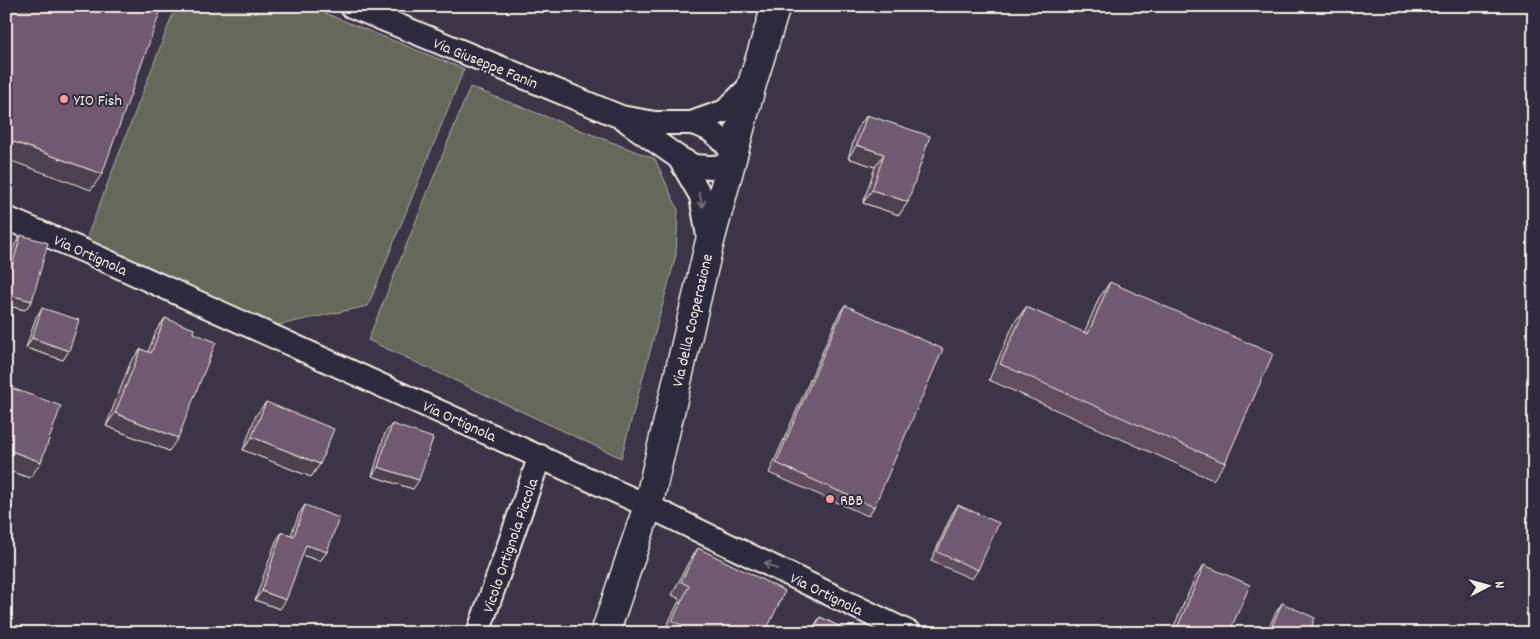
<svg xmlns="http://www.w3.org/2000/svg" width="1540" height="639" font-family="Dekko,sans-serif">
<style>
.green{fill:#66695a;stroke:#adada1}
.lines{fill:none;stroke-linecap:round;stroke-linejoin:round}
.minor-casing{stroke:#f4f1e8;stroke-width:26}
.tertiary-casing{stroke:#f4f1e8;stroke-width:31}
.path{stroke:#f4f1e8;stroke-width:3;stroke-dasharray:1 4;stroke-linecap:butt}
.minor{stroke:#2f2a3d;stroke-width:22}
.tertiary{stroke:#2f2a3d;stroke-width:28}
.wall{fill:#604d61;stroke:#f4f1e8}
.shaded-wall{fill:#4e3f4f;stroke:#f4f1e8}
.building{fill:#705a71;stroke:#f4f1e8}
.oneway{stroke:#747079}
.poi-dot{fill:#ff9aa2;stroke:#2f2a3d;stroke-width:2}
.labels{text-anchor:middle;stroke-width:4;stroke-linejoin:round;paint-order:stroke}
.street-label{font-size:16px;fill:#f4f1e8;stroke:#2f2a3d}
.poi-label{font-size:16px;fill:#f4f1e8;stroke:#2f2a3d;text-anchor:start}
</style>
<rect width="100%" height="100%" fill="#3c3447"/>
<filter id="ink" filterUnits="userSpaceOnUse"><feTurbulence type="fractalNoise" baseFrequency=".02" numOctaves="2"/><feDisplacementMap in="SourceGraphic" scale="10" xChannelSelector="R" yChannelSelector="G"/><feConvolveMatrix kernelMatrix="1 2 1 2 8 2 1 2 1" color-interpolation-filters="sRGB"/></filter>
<g filter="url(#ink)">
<g class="green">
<path d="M176 6H307L464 69 368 306 264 328 82 250Z"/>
<path d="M470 87 655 159 678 210 676 255 621 458 368 340Z"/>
</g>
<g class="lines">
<g class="minor-casing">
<g id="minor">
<path d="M351 6 621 117 655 123H691L725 111 752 84"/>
<path d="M628 122 679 158 701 196 709 242"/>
<path d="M691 123C711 127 720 138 733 152"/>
<path d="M679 158 694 166 711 167 730 166"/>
<path d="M6 218 82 250 648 506 910 633"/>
<path d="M478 633 540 456"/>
</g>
</g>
<g class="tertiary-casing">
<path id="tertiary" d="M605 633 648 506 709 245 752 84 776 6"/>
</g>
<path class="path" d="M248 6 266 14"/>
<use href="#minor" class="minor"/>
<use href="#tertiary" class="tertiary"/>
</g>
<g class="wall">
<path d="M867 115 908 202 899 215 863 203 875 167 848 158 858 127Z"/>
<path d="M21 235 32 301 25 310 6 305V274L15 244Z"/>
<path d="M1110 282 1225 463 1213 480 989 380 1014 323 1026 307 1084 333 1099 298Z"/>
<path d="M845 305 874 507 868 516 769 473 839 314Z"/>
<path d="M42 308 69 351 63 360 26 348 36 317Z"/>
<path d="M165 318 193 333 169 451 106 426 131 361 141 349 148 352 156 331Z"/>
<path d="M266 402 320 464 311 477 243 450 256 415Z"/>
<path d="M392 424 413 489 372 476 385 433Z"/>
<path d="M305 505 327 552 320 561 302 555 280 609 255 600 276 541 282 532 291 535 299 514Z"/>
<path d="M958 505 978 570 972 579 931 561 952 514Z"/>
<path d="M698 548 765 633H663L680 599 672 595 689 561Z"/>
<path d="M1204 565 1229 633H1171L1195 578Z"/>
<path d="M1282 603 1309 633H1266L1276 612Z"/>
<path d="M820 617 853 633H811L814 626Z"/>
</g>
<g class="shaded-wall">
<path d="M6 139 102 174 91 190 6 159Z"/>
<path d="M857 145 884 154 875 167 848 158Z"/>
<path d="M872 190 908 202 899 215 863 203Z"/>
<path d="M6 294 32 301 25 310 6 305Z"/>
<path d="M32 338 69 351 63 360 26 348Z"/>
<path d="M115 413 178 438 169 451 106 426Z"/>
<path d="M252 437 320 464 311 477 243 450Z"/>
<path d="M6 449 41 462 30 478 6 470Z"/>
<path d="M378 467 419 480 413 489 372 476Z"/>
<path d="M306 545 327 552 320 561 299 554Z"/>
<path d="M262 591 286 600 280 609 255 600Z"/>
</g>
<g class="building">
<path d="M6 6H151L161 10 102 174 6 139Z"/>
<path d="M867 115 930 136 908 202 872 190 884 154 857 145Z"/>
<path d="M21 235 48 243 32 301 6 294V288Z"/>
<path d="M1110 282 1273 354 1225 463 1000 364 1026 307 1088 334Z"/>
<path d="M845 305 943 349 874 507 776 463Z"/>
<path d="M42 308 79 320 69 351 32 338Z"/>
<path d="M165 318 194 329 193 333 216 342 178 438 115 413 141 349 151 353Z"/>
<path d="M6 386 61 406 41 462 6 449Z"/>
<path d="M266 402 334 429 320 464 252 437Z"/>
<path d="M392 424 433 438 419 480 378 467Z"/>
<path d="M305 505 339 518 327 552 306 545 286 600 262 591 282 532 294 536Z"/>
<path d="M958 505 999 523 978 570 937 552Z"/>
<path d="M698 548 785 591 765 633H678L682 625 672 621 689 586 681 582Z"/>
<path d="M1204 565 1250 585 1229 633H1175Z"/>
<path d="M1282 603 1315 618 1309 633H1269Z"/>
<path d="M820 617 853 633H813Z"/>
</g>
<defs><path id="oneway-shaft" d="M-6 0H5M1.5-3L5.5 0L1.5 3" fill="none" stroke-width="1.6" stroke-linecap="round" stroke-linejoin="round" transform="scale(1.25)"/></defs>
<g class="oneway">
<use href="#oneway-shaft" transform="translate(701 200) rotate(75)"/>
<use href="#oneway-shaft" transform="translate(771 566) rotate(-154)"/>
</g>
</g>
<g class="poi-dot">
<circle cx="64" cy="99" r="5"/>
<circle cx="830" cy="499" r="5"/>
</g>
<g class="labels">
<g class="street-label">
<text transform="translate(486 62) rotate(22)" y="6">Via Giuseppe Fanin</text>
<text transform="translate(91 254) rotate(24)" y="6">Via Ortignola</text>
<text transform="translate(691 320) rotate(-77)" y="6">Via della Cooperazione</text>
<text transform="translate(460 420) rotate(24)" y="6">Via Ortignola</text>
<text transform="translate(509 545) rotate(-71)" y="6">Vicolo Ortignola Piccola</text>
<text transform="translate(827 593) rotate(26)" y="6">Via Ortignola</text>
</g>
<g class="poi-label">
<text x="74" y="105">YIO Fish</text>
<text x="840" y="505">RBB</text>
</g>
</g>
<rect width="1540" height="639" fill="none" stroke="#2f2a3d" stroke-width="25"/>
<rect x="12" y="12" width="1515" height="614" fill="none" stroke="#f4f1e8" stroke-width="2" filter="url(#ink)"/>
<g transform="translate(1488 586) rotate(84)" stroke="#2f2a3d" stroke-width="4" paint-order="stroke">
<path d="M0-4L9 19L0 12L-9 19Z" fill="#f4f1e8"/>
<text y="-8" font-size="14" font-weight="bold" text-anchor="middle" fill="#f4f1e8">N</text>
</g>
</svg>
